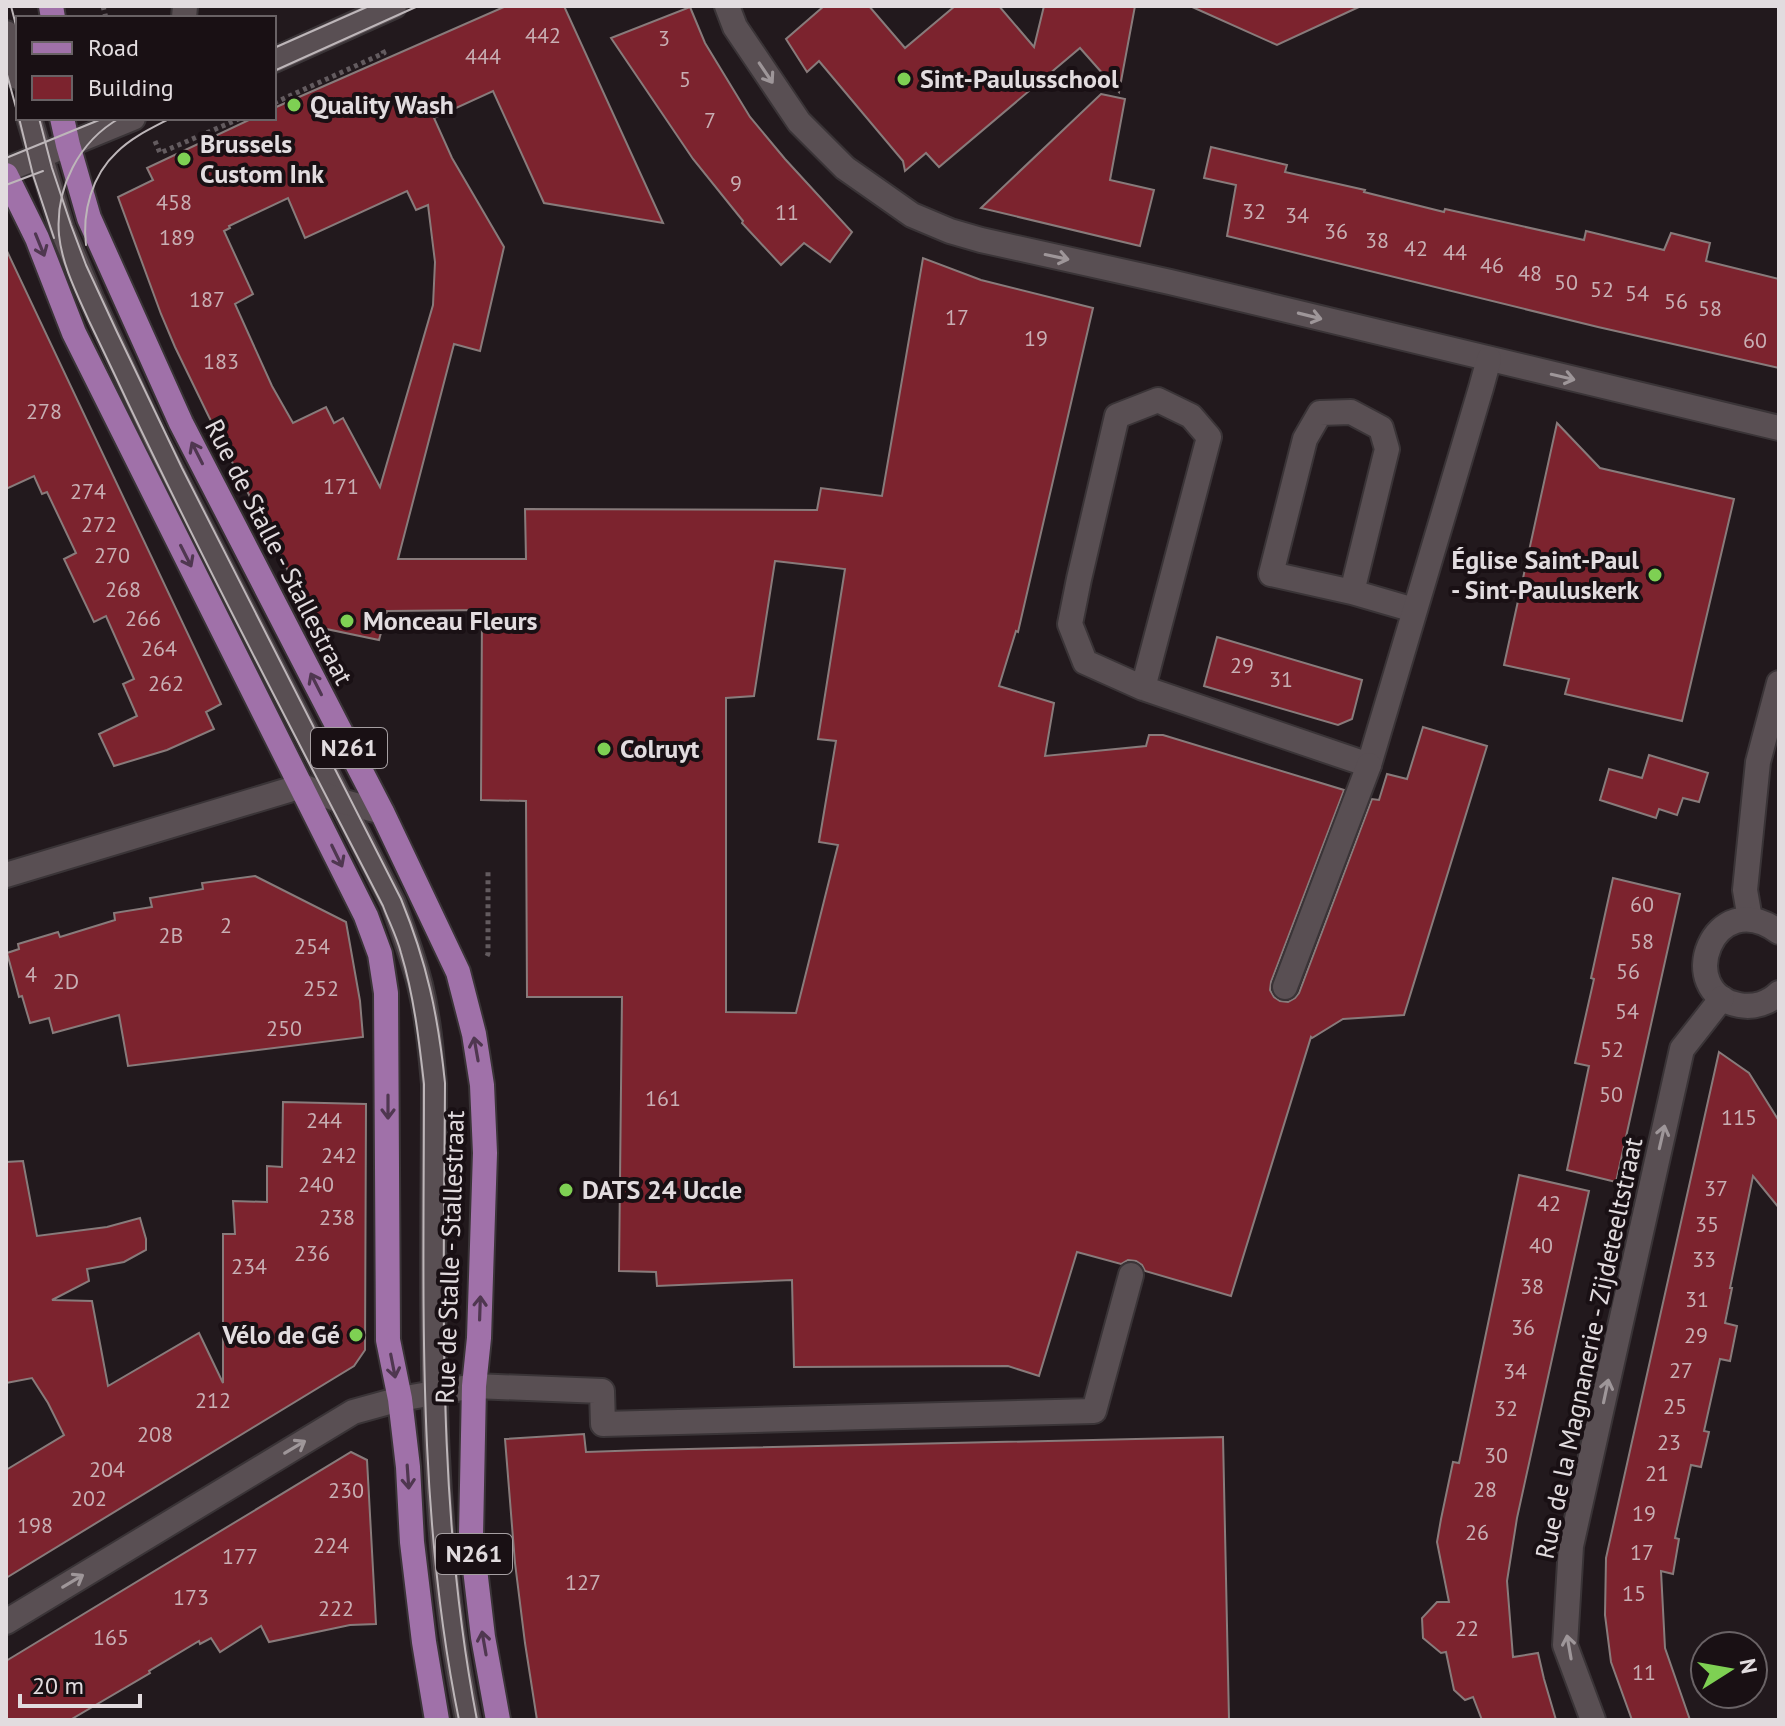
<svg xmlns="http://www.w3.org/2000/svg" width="1785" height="1726" font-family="'PT Sans',sans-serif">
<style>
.building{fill:#7c232e;stroke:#887b7b;stroke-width:2;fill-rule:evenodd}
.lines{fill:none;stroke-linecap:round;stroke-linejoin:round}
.minor-casing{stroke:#3a3437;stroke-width:28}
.major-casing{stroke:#3a3437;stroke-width:28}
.path{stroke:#635b5f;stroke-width:5;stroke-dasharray:4 4;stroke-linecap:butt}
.minor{stroke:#594f53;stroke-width:24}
.major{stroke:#a071a9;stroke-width:24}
.tram{stroke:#bdb6b9;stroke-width:2}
.oneway{stroke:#9e9699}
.oneway2{stroke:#4f3750}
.poi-dot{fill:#7ed053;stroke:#191014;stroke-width:3}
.labels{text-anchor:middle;stroke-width:8;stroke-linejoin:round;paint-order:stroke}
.number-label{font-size:22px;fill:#c8aeb3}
.shield{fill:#191014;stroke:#a69fa2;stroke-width:2}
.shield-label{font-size:24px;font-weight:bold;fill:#e2dcdf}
.poi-label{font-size:26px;font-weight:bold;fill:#e2dcdf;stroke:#191014;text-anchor:start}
.street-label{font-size:26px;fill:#e2dcdf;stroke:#191014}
</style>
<rect width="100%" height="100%" fill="#22191d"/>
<g class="building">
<path d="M506 6H564L663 223 544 203 493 91 434 118 452 158 504 247 480 351 454 344 398 559H526L525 509 817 510 821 488 882 496 923 258 981 280 1093 308 1018 632 1016 631 999 686 1054 703 1045 756 1146 746 1149 735H1163L1344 790 1271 982 1270 990 1274 997 1280 1001 1288 1002 1295 998 1299 993 1372 799 1379 800 1387 774 1407 779 1423 727 1487 746 1404 1015 1343 1019 1312 1038 1311 1037 1231 1296 1145 1271 1142 1265 1136 1261 1128 1260 1121 1264 1077 1252 1039 1376 1008 1366 794 1367 792 1280 657 1286 656 1272 619 1271 622 997H527L526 801 481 800 482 610 387 611 379 640 317 627 209 417 175 347 161 314 118 197 153 180 147 168 253 118H274V108ZM407 191 416 210 428 205 435 262 433 305 380 487 343 418 334 423 326 407 293 423 272 386 235 304 253 294 224 231 230 228 229 226 288 198 305 238ZM775 561 845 569 818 739 836 741 819 842 838 845 796 1013 726 1012V698L754 696Z"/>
<path d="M824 6H869L905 48 955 6H999L1034 47 1044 6H1135L1119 92 1080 48 939 167 926 153 905 171 903 161 819 61 807 72 786 39Z"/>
<path d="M1190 6H1361L1277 45Z"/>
<path d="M690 7 705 43 750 117 785 159 852 232 830 262 804 243 781 265 742 223 743 221 693 159 611 38Z"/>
<path d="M1101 94 1125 99 1110 180 1154 190 1140 246 981 208Z"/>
<path d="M1211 147 1287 165 1285 172 1365 190 1364 192 1444 212 1445 209 1584 240 1586 231 1664 250 1671 233 1710 243 1706 261 1779 279V368L1598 327 1227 236 1236 185 1204 178Z"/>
<path d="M6 249 221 704 206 712 214 729 167 750 114 766 99 734 137 716 123 684 134 679 106 616 94 622 64 559 76 553 47 492 42 494 34 476 6 489Z"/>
<path d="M1557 423 1600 468 1734 499 1682 721 1565 694 1569 679 1504 665Z"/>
<path d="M1217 637 1362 680 1352 719 1338 725 1204 686Z"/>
<path d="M1649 755 1708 773 1699 802 1683 798 1677 815 1659 809 1656 818 1600 800 1609 769 1642 778Z"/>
<path d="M255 876 346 922 360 1001 363 1037 128 1066 119 1015 53 1033 49 1018 30 1023 22 996 19 997 7 953 19 949 18 944 58 932 60 937 115 920 114 913 152 907 150 898 203 889 202 883Z"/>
<path d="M1613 878 1680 894 1616 1182 1567 1170 1589 1066 1575 1063 1594 979 1591 978Z"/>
<path d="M1719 1052 1749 1073 1779 1121V1208L1753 1176 1730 1288H1732L1725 1323 1737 1326 1730 1361 1720 1359 1704 1431 1709 1432 1701 1467 1691 1465 1675 1538 1679 1539 1673 1574 1661 1571 1665 1648 1690 1720H1632L1611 1662 1605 1615 1606 1558Z"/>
<path d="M283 1102 366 1104 365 1350 354 1366 6 1578V1470L64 1435 48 1403 32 1378 6 1383V1162L23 1161 37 1236 107 1227 140 1218 146 1239V1250L124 1262 87 1269 89 1281 52 1300 92 1301 108 1386 199 1333 223 1383V1234H235L233 1201 267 1202V1166L282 1167Z"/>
<path d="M1519 1175 1589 1191 1517 1518 1507 1581 1513 1657 1538 1653 1544 1679 1556 1720H1482L1473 1697 1465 1700 1454 1690 1446 1652 1441 1653 1423 1638 1422 1618 1437 1602H1449L1437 1542 1441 1519 1453 1462 1459 1463Z"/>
<path d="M584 1434 586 1452 645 1450 1223 1437 1229 1720H537L525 1643 515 1563 505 1439Z"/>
<path d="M351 1452 367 1460 376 1624 350 1625 269 1642 261 1626 220 1652 211 1638 200 1644 199 1641 149 1671 150 1673 70 1720H6V1661Z"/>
</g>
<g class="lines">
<g class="minor-casing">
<g id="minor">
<path d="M727 6 735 27 799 122 845 168 912 215 950 231 981 240 1170 282 1779 428"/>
<path d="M184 18 185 6"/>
<path d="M6 33 18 77"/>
<path d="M274 60 394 6"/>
<path d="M29 118 62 229 91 298 157 441 393 903C403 930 413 957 420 985 428 1018 431 1051 434 1084 434 1295 425 1511 468 1720"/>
<path d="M6 170 133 118"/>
<path d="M1352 592 1387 449 1381 428 1351 412 1320 413 1305 439 1271 574 1352 592 1414 610"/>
<path d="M1143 688 1085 662 1070 624 1079 579 1117 416 1158 400 1191 416 1209 437 1143 688 1369 765 1481 388 1489 359"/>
<path d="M6 875 302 786 341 801 382 812"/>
<path d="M1750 919 1745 890 1758 762 1779 683"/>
<path d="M1779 932C1713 883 1673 993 1739 1005 1754 1008 1769 1003 1779 993"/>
<path d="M1285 987 1369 765"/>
<path d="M6 1622 353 1412 400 1399 474 1386 602 1391 603 1424 1094 1411 1131 1275"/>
<path d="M1593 1720 1565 1645 1571 1546 1682 1049 1722 998"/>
</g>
</g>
<g class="major-casing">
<g id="major">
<path d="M51 6 53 18"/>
<path d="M62 118 68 145 89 218 181 423 382 812 458 972 474 1034 482 1085 485 1153 479 1338 474 1386 471 1535 483 1637 498 1720"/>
<path d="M6 175 37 238 74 333 366 916 380 954 386 993 388 1340 400 1399 408 1467 412 1542 424 1642 437 1720"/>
</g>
</g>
<g class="path">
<path d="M103 6 106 18"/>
<path d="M274 103 384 53 381 47"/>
<path d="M155 141 160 153 241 118"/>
<path d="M487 956 488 954V872"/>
</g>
<use href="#minor" class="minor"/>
<use href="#major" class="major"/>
<g class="tram">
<path d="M11 6 18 33"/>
<path d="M274 48 369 6"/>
<path d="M6 71 18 115"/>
<path d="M274 71 418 6"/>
<path d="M19 118 33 175 54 238"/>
<path d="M39 118 52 168 71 225 86 265 117 332 182 468 401 899C427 963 438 1015 445 1083 444 1297 436 1509 477 1720"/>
<path d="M120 118C79 141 55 188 59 235 62 265 77 294 89 321 102 348 115 375 128 403 209 573 297 739 383 906 389 922 397 937 401 953 414 996 419 1040 424 1084 424 1296 416 1511 459 1720"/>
<path d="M6 158 104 118"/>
<path d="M6 185 43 171"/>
<path d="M86 245C82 212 92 175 117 152 132 137 152 128 171 118"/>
</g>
</g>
<defs><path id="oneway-shaft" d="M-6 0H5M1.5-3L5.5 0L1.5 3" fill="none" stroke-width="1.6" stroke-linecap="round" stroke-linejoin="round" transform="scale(2)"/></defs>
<g class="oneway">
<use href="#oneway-shaft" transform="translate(766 73) rotate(56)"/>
<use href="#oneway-shaft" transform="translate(1057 257) rotate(12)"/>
<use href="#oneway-shaft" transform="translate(1310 316) rotate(14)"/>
<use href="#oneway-shaft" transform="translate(1563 377) rotate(13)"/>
<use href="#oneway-shaft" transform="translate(1662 1137) rotate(-77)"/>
<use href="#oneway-shaft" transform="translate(1606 1391) rotate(-78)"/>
<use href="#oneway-shaft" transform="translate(295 1447) rotate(-31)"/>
<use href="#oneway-shaft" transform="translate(73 1581) rotate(-31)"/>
<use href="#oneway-shaft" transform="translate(1569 1647) rotate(-100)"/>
</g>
<g class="oneway2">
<use href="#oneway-shaft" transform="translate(40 245) rotate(68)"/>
<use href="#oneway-shaft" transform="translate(197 453) rotate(-117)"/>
<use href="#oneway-shaft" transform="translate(186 556) rotate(63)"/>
<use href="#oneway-shaft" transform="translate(316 684) rotate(-117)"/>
<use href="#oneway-shaft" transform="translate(337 856) rotate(64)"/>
<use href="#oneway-shaft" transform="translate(476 1049) rotate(-100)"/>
<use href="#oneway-shaft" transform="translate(388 1107) rotate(90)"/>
<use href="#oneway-shaft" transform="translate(480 1308) rotate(-88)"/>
<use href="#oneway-shaft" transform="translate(393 1366) rotate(79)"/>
<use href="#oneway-shaft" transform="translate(408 1477) rotate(86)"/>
<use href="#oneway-shaft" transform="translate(484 1643) rotate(-100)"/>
</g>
<g class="poi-dot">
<circle cx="904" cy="79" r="8"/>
<circle cx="294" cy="105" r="8"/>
<circle cx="184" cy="159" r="8"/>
<circle cx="1655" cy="575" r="8"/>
<circle cx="347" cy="621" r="8"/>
<circle cx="604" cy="749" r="8"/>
<circle cx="566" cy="1190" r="8"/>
<circle cx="356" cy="1335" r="8"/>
</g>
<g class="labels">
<g class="number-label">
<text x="543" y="43">442</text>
<text x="664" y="46">3</text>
<text x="483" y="64">444</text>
<text x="685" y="87">5</text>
<text x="710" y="128">7</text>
<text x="736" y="191">9</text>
<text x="174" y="210">458</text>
<text x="1254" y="219">32</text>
<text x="787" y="220">11</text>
<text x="1297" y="223">34</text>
<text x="1336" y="239">36</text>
<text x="177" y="245">189</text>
<text x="1377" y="248">38</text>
<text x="1416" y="256">42</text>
<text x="1455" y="260">44</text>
<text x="1492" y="273">46</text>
<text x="1530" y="281">48</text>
<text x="1566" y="290">50</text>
<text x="1602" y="297">52</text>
<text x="1637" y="301">54</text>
<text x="207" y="307">187</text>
<text x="1676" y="309">56</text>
<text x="1710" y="316">58</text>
<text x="957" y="325">17</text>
<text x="1036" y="346">19</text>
<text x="1755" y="348">60</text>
<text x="221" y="369">183</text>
<text x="44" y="419">278</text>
<text x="341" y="494">171</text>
<text x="88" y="499">274</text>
<text x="99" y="532">272</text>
<text x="112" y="563">270</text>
<text x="123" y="597">268</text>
<text x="143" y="626">266</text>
<text x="159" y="656">264</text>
<text x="1242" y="673">29</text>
<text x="1281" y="687">31</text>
<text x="166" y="691">262</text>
<text x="1642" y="912">60</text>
<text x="226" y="933">2</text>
<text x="171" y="943">2B</text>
<text x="1642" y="949">58</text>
<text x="312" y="954">254</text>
<text x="1628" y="979">56</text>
<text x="31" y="982">4</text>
<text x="66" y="989">2D</text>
<text x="321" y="996">252</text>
<text x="1627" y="1019">54</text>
<text x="284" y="1036">250</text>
<text x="1612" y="1057">52</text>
<text x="1611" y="1102">50</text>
<text x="663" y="1106">161</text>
<text x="1739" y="1125">115</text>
<text x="324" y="1128">244</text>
<text x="339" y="1163">242</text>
<text x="316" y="1192">240</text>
<text x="1716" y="1196">37</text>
<text x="1549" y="1211">42</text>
<text x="337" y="1225">238</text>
<text x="1707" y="1232">35</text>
<text x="1541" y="1253">40</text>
<text x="312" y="1261">236</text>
<text x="1704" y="1267">33</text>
<text x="249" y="1274">234</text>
<text x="1532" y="1294">38</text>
<text x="1697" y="1307">31</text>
<text x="1523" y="1335">36</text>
<text x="1696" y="1343">29</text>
<text x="1681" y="1378">27</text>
<text x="1515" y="1379">34</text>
<text x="213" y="1408">212</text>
<text x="1675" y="1414">25</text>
<text x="1506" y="1416">32</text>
<text x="155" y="1442">208</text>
<text x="1669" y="1450">23</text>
<text x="1496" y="1463">30</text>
<text x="107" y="1477">204</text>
<text x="1657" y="1481">21</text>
<text x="1485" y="1497">28</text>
<text x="346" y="1498">230</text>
<text x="89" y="1506">202</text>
<text x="1644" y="1521">19</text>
<text x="35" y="1533">198</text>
<text x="1477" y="1540">26</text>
<text x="331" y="1553">224</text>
<text x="1642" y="1560">17</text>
<text x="240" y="1564">177</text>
<text x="583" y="1590">127</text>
<text x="1634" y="1601">15</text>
<text x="191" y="1605">173</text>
<text x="336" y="1616">222</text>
<text x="1467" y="1636">22</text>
<text x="111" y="1645">165</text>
<text x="1644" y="1680">11</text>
</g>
<g class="shield">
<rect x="311" y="728" width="76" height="40" rx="6"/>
<rect x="436" y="1534" width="76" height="40" rx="6"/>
</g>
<g class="shield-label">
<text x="349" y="756">N261</text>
<text x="474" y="1562">N261</text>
</g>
<g class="poi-label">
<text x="920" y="88">Sint-Paulusschool</text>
<text x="310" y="114">Quality Wash</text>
<text x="200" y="153">Brussels<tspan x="200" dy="30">Custom Ink</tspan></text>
<text x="1639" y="569" text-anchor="end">Église Saint-Paul<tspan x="1639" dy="30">- Sint-Pauluskerk</tspan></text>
<text x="363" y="630">Monceau Fleurs</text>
<text x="620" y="758">Colruyt</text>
<text x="582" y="1199">DATS 24 Uccle</text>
<text x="340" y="1344" text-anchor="end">Vélo de Gé</text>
</g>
<g class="street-label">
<text transform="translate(279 552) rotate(63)" y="9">Rue de Stalle - Stallestraat</text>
<text transform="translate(450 1257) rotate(-88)" y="9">Rue de Stalle - Stallestraat</text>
<text transform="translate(1589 1348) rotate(-78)" y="9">Rue de la Magnanerie - Zijdeteeltstraat</text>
</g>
</g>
<rect width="1785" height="1726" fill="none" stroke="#e2dcdf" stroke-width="16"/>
<rect x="16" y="16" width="260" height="104" fill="#191014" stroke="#696265" stroke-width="2"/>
<rect x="32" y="42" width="40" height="12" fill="#a071a9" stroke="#696265" stroke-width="2"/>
<text x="88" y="56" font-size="24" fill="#e2dcdf">Road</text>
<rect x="32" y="76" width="40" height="24" fill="#7c232e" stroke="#696265" stroke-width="2"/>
<text x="88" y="96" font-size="24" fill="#e2dcdf">Building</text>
<g transform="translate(1729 1670) rotate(79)"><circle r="38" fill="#191014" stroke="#696265" stroke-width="2"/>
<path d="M0-6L14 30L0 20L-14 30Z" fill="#7ed053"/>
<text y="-12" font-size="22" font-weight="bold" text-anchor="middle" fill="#e2dcdf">N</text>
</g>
<path d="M20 1694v12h120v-12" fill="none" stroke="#e2dcdf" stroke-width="4"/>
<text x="32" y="1694" font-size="24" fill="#e2dcdf" stroke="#191014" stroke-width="6" paint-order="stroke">20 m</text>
</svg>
